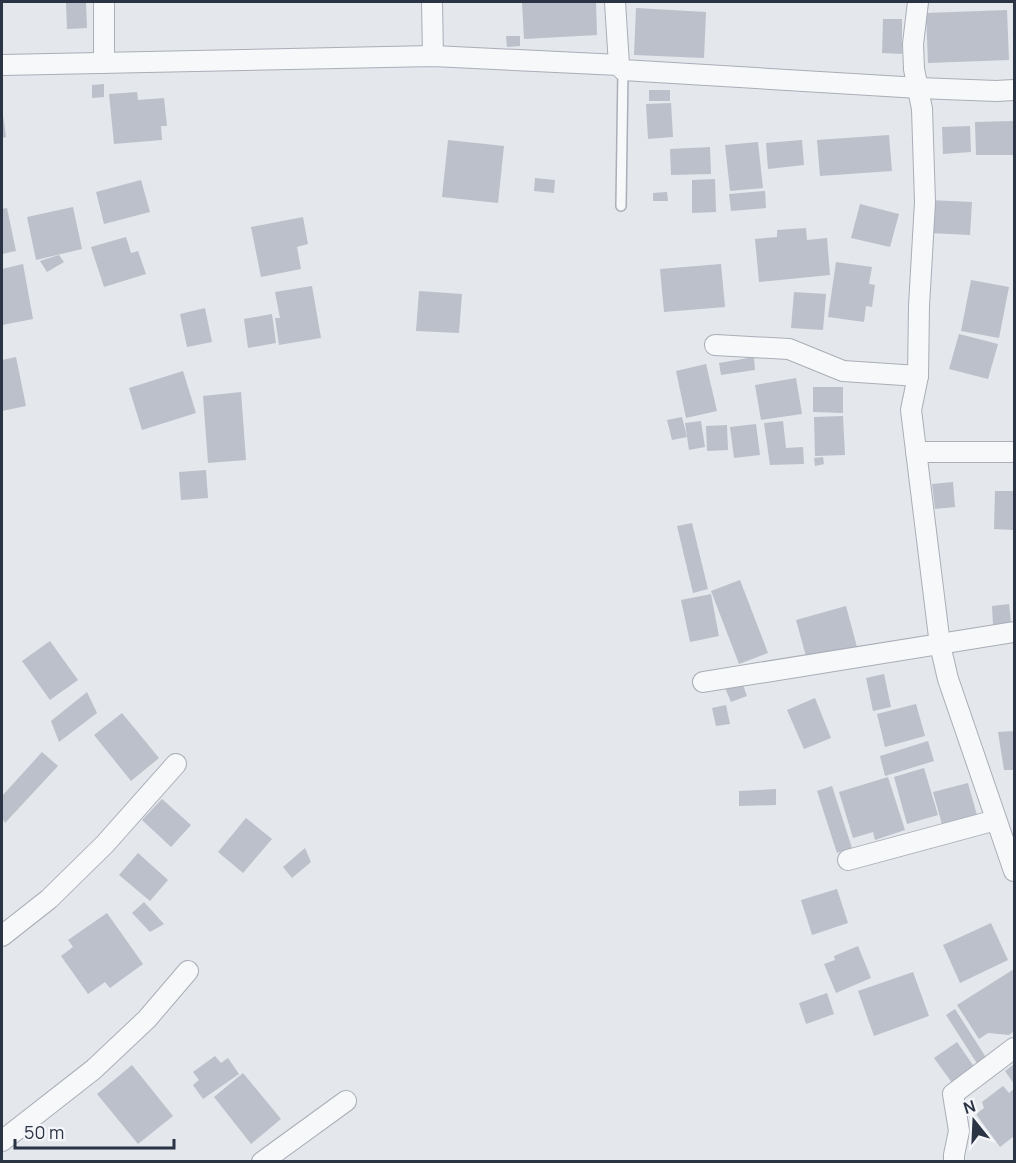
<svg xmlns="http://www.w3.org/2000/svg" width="1016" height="1163" font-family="Manrope,sans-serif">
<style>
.building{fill:#bbc0ca}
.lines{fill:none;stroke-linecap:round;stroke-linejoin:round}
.lane-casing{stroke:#a9aeb7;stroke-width:12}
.street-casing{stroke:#a9aeb7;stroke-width:22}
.lane{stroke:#f7f8fa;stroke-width:9}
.street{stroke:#f7f8fa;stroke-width:20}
</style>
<rect width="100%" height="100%" fill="#e4e7ec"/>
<g class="building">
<path d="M66 2H86L87 28 67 29Z"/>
<path d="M522 2H596L597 35 524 39Z"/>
<path d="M636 8 706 12 704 58 634 55Z"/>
<path d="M1007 10 1009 60 928 63 926 13Z"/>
<path d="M883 19H902V54L882 53Z"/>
<path d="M506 36H520V46L507 47Z"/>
<path d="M104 84V97L92 98V85Z"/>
<rect x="649" y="90" width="21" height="11"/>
<path d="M137 92 138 100 164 98 167 126H161L162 140 114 144 109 94Z"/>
<path d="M671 103 673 137 648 139 646 104Z"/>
<path d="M2 115H3L6 137 2 138Z"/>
<path d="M1014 121V155H976L975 122Z"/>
<path d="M970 126 971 152 943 154 942 127Z"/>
<path d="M889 135 892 171 820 176 817 140Z"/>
<path d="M448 140 504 146 498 203 442 197Z"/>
<path d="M802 140 804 165 768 169 766 143Z"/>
<path d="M758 142 763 188 730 191 725 145Z"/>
<path d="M710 147 711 174 671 175 670 149Z"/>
<path d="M535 178 555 180 554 193 534 191Z"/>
<path d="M715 179 716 212 692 213V180Z"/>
<path d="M141 180 150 212 104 224 96 192Z"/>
<path d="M765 191 766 208 731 211 729 194Z"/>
<path d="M667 192 668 201H653V193Z"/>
<path d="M929 200 972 202 970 235 928 233Z"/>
<path d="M860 204 899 214 890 247 851 238Z"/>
<path d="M73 207 82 249 36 260 27 217Z"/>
<path d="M7 208 16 251 2 254V209Z"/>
<path d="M303 217 308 244 297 247 301 269 261 277 251 227Z"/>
<path d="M806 228 807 240 827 238 830 275 759 282 755 239 777 237V230Z"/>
<path d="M126 237 131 253 138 251 146 274 104 287 91 247Z"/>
<path d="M59 255 64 262 47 272 40 261Z"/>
<path d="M836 262 872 267 869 284 875 285 872 307 866 306 864 322 828 317Z"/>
<path d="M23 264 33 319 2 325V269Z"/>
<path d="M721 264 725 307 664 312 660 269Z"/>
<path d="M971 280 1009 287 999 338 961 331Z"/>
<path d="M312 286 321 338 279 345 275 318H280L275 292Z"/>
<path d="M419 291 462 294 459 333 416 331Z"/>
<path d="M794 292 826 294 823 330 791 328Z"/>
<path d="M205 308 212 342 187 347 180 314Z"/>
<path d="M272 314 276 343 248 348 244 319Z"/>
<path d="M959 334 998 344 988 379 949 369Z"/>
<path d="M16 357 26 406 2 411V360Z"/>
<path d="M754 357 755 370 721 375 719 363Z"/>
<path d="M706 364 717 411 686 418 676 371Z"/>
<path d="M183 371 196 413 142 430 129 388Z"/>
<path d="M796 378 802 414 761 420 755 385Z"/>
<path d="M813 387H843V413L813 412Z"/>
<path d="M241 392 246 460 208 463 203 396Z"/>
<path d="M843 416 845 455 815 456 814 417Z"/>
<path d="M682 417 687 437 672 440 667 420Z"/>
<path d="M701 421 705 447 689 450 685 423Z"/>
<path d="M783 421 786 448 803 447 804 464 770 465 764 423Z"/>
<path d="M756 424 760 455 734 458 730 427Z"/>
<path d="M727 425 728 450 707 451 706 426Z"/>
<path d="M823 457 824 464 815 466 814 458Z"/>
<path d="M206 470 208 498 181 500 179 472Z"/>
<path d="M953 482 955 507 935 509 932 484Z"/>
<path d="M995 491H1014V530L994 529Z"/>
<path d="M692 523 708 589 693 593 677 526Z"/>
<path d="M740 580 768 653 739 664 711 591Z"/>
<path d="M711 594 719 636 690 642 681 600Z"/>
<path d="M1009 604 1011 623 993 625 992 606Z"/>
<path d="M846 606 857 647 807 660 796 620Z"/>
<path d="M50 641 78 680 50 700 22 661Z"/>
<path d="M884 674 891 707 873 711 866 678Z"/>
<path d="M742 682 747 696 731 702 725 688Z"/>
<path d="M87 692 97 713 59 742 51 721Z"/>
<path d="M815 698 831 738 804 749 787 710Z"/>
<path d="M916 704 925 736 885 747 877 714Z"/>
<path d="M726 705 730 724 716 726 712 708Z"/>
<path d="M122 713 159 758 131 781 94 735Z"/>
<path d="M1014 731V770H1004L998 732Z"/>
<path d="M928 741 934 761 885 776 880 756Z"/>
<path d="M42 752 58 766 5 823 2 817V796Z"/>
<path d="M924 768 938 815 907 824 894 777Z"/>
<path d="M888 777 905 830 875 840 873 832 853 838 839 792Z"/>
<path d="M968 783 978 819 943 828 933 792Z"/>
<path d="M832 786 852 848 837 853 817 791Z"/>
<path d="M776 789V805L739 806V791Z"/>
<path d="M162 799 191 825 171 847 142 820Z"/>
<path d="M246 818 272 839 243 873 218 852Z"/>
<path d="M305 848 311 862 292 878 283 867Z"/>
<path d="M138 853 168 880 150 901 119 875Z"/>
<path d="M837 889 848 923 812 935 801 900Z"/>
<path d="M144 902 164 924 150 932 132 913Z"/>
<path d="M107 913 143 964 110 988 105 982 88 994 61 956 73 947 68 940Z"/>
<path d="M991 923 1008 960 960 983 943 945Z"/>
<path d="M858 946 871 978 836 993 824 964 835 960 834 956Z"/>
<path d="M1014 969V1031L1009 1035 988 1033 979 1039 957 1005Z"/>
<path d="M913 972 929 1016 874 1036 858 991Z"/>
<path d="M827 993 834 1014 806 1024 799 1003Z"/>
<path d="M955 1009 987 1059 978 1065 946 1015Z"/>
<path d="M957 1042 977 1071 955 1087 934 1058Z"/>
<path d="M215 1056 221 1063 228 1058 239 1074 203 1099 193 1085 199 1080 193 1072Z"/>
<path d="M1014 1064V1084L1005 1071Z"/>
<path d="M132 1065 173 1116 138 1144 97 1094Z"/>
<path d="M243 1073 281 1119 251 1144 214 1097Z"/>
<path d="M1003 1086 1009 1093 1014 1089V1136L1000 1147 976 1114 984 1108 982 1102Z"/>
</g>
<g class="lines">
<g class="lane-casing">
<path id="lane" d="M621 206 623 70"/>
</g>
<g class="street-casing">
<g id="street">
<path d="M432 2 433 56"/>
<path d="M615 2 619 65"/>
<path d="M918 2 913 44 914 69 922 109 925 202 919 306 918 376 911 410 940 645 948 679 1014 871"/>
<path d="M104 63V2"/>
<path d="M2 65 433 56 619 65 623 70 919 88 996 91 1014 90"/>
<path d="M715 345 789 349 843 371 918 376"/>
<path d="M916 452H1014"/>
<path d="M703 682 1014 632"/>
<path d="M848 860 996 820"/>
<path d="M2 936 49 899 105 844 176 764"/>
<path d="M2 1141 94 1069 147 1019 188 971"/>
<path d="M262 1162 346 1101"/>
<path d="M954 1162V1155L959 1131 953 1094 1014 1048"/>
</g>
</g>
<use href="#lane" class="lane"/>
<use href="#street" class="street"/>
</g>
<rect width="1016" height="1163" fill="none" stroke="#2b3445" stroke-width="6"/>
<g transform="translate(974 1121) rotate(342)" stroke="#f4f6f9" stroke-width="4.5" paint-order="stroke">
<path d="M0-4.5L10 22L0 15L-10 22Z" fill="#2b3445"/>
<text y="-9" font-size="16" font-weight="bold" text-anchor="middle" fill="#2b3445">N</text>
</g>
<path d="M15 1139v9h159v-9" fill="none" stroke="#2b3445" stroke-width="3"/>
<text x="24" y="1139" font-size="18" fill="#2b3445" stroke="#f4f6f9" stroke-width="4.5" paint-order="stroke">50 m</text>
</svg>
